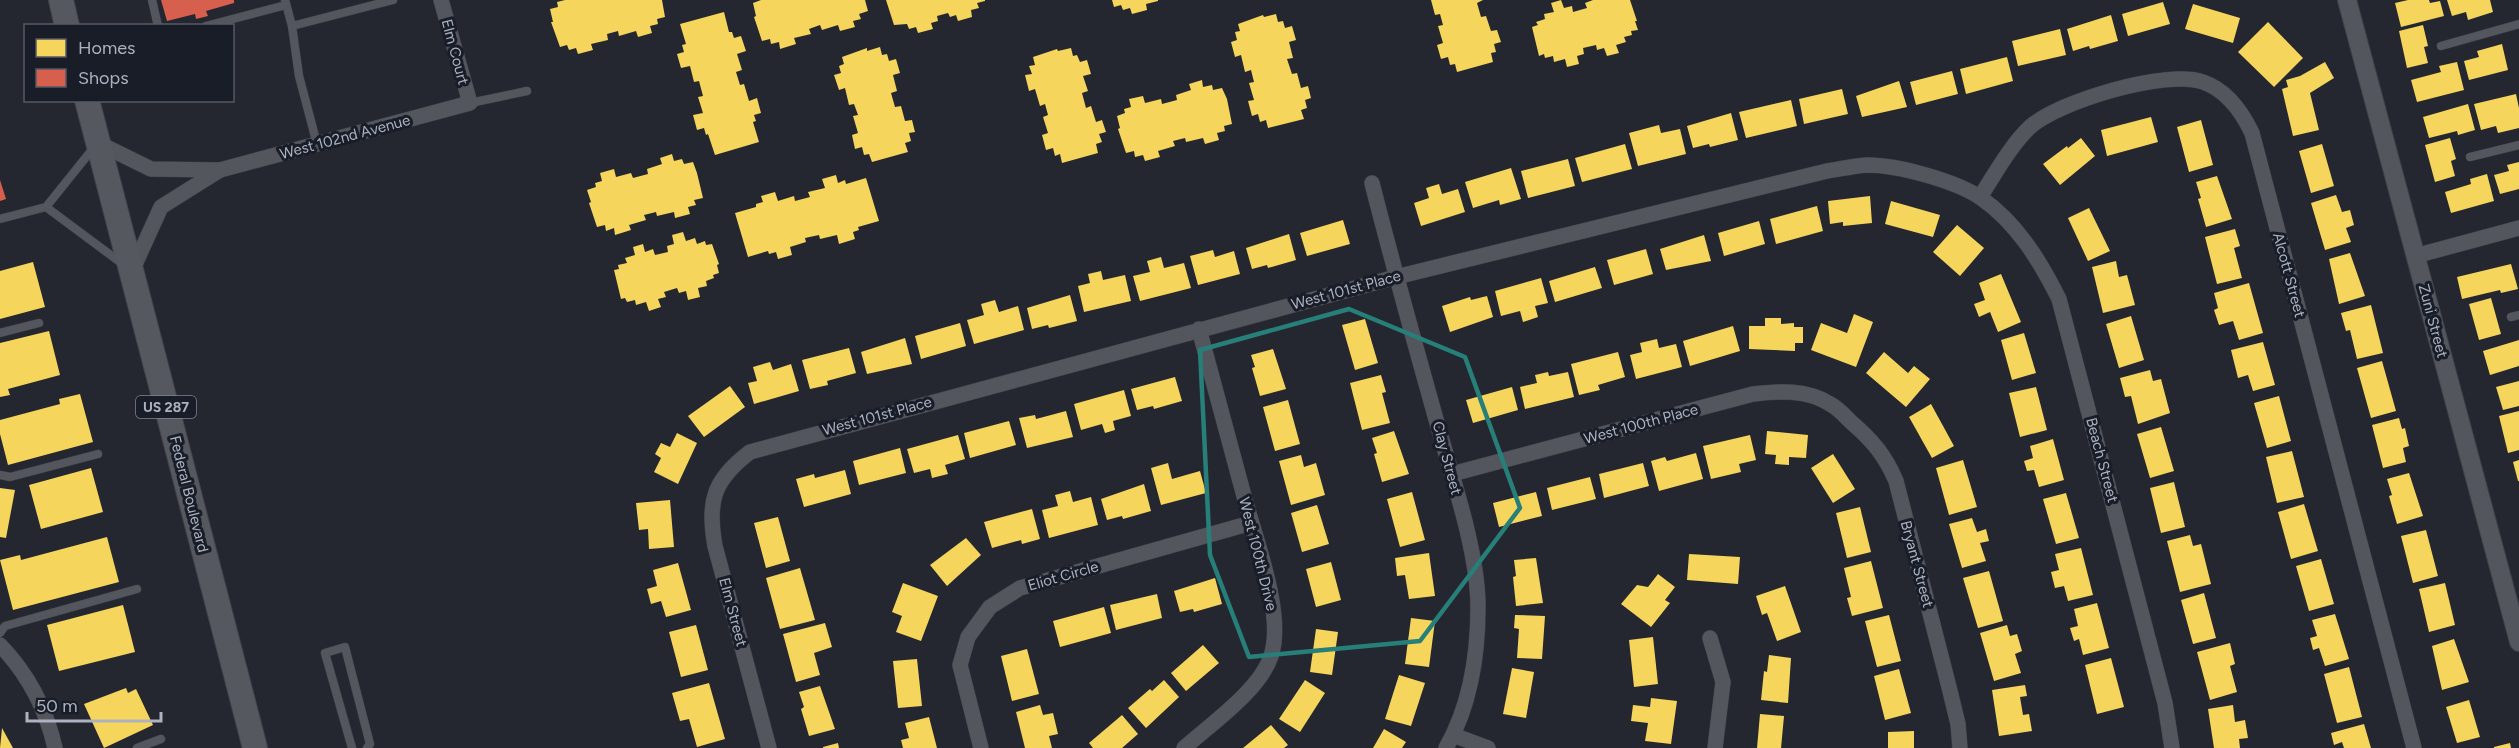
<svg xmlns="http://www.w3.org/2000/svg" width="2519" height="748" font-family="Figtree,sans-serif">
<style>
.homes{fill:#f6d55c}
.shops{fill:#d6604d}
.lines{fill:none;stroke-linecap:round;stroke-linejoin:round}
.service-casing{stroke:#404248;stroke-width:9}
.minor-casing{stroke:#404248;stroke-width:16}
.tertiary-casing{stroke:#404248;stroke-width:20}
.primary-casing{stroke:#41444c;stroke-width:26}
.service{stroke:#54565d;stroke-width:8}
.minor{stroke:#54565d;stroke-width:15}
.tertiary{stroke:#54565d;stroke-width:18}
.primary{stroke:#56585f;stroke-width:24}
.marked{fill:none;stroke:#277f7a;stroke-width:4.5;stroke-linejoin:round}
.labels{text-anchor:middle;stroke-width:6;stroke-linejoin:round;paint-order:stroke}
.shield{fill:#191d28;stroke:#818593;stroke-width:1.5}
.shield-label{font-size:14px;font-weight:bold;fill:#adb2c1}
.street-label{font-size:15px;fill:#adb2c1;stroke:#191d28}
</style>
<rect width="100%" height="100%" fill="#24272f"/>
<g class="homes">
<path d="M565 0H662L665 17 657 19 658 24 650 26 652 33 638 37 636 31 619 36 618 31 607 34 608 40 591 44 593 50 578 54 576 48 569 50 567 45 560 47 551 22H553L550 9 558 7 557 2Z"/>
<path d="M761 0H865L868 11 859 14 861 19 853 21 855 27 840 31 838 25 822 30 820 25 809 29 811 34 794 38 796 44 780 49 779 42 771 44 770 39 762 41 754 17 756 16 753 3Z"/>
<path d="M886 0H985V1L977 3 979 8 971 10 972 17 958 21 956 15 950 17 948 13 937 16 938 21 931 23 933 29 918 33 916 27 909 29 907 24 894 25Z"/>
<path d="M1112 0H1158V1L1146 4 1147 10 1132 14 1130 8 1123 10 1121 5 1114 7Z"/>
<path d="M1431 0H1483L1477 3 1481 17 1486 16 1491 31 1497 30 1501 42 1494 44 1496 52 1491 53 1493 62 1457 72 1455 64 1450 65 1448 57 1441 59 1437 45 1443 43 1438 26 1443 25 1440 14 1435 15Z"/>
<path d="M1561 0 1564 8 1572 6 1573 12 1587 8 1585 3 1593 0H1630L1637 21H1635L1638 30 1631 31 1632 35 1624 37 1626 42 1616 45 1619 53 1607 56 1604 48 1597 50 1596 45 1583 48 1584 54 1577 56 1579 64 1567 67 1565 59 1554 62 1553 56 1545 58 1544 54 1539 56 1532 27 1538 25 1536 22 1545 19 1544 14 1554 12 1551 3Z"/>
<path d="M2408 0H2429L2430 3 2440 1 2444 16 2401 27 2395 3Z"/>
<path d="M2447 0H2490L2493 12 2468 20 2466 12 2452 16Z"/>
<path d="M2163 2 2170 24 2128 36 2122 14Z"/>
<path d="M2193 4 2240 18 2233 43 2185 29Z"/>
<path d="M724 12 729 32H732L734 38 741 36 746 51 737 54 742 70 736 72 740 85 744 84 749 101 757 98 761 113 754 115 756 121 753 122 759 142 715 155 708 134 706 135 704 128 697 130 693 115 703 113 698 97 703 96 699 81 694 82 690 66 681 68 677 54 684 52 682 45 686 44 680 24Z"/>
<path d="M1276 14 1278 22 1283 21 1285 28 1292 26 1296 40 1289 42 1293 58 1287 59 1292 74 1297 73 1301 88 1308 86 1311 98 1305 100 1307 108 1301 110 1304 119 1268 128 1266 120 1260 122 1258 114 1252 116 1248 101 1254 100 1249 83 1254 82 1251 70 1245 72 1241 55 1235 57 1231 42 1237 40 1235 32 1240 31 1238 24 1263 15 1264 17Z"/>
<path d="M2111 15 2118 41 2090 49 2089 46 2073 51 2067 29Z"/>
<path d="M2268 22 2303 58 2274 87 2238 52Z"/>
<path d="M2423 25 2428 46 2424 47 2428 63 2407 68 2399 31Z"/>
<path d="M2060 29 2066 55 2018 66 2012 41Z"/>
<path d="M2502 44 2508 70 2469 80 2464 61 2479 57 2477 51Z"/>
<path d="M880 47 882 55 887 54 889 61 896 59 900 73 893 75 897 91 891 93 895 107 901 106 905 121 912 120 915 132 909 133 911 141 905 143 908 152 872 162 869 154 864 155 862 147 855 149 852 135 858 133 853 116 858 115 854 104 849 105 845 88 839 90 834 75 841 73 839 66 844 64 842 57 867 48V51Z"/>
<path d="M1071 48 1073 56 1077 55 1080 62 1087 60 1091 74 1083 76 1088 91 1082 93 1086 108 1091 106 1096 122 1102 120 1106 132 1099 134 1102 142 1096 144 1098 153 1062 163 1060 154 1055 156 1053 148 1046 150 1042 135 1048 133 1043 117 1048 115 1045 104 1040 106 1035 89 1029 91 1025 75 1032 74 1029 66 1035 65 1033 57 1057 49 1058 51Z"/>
<path d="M2007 57 2013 81 1966 94 1960 69Z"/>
<path d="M2325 62 2334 78 2310 93 2319 130 2293 136 2282 89 2288 87 2286 80 2300 76Z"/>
<path d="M2457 62 2464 90 2417 102 2411 80 2441 72 2439 66Z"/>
<path d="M1952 71 1958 94 1916 105 1910 82Z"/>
<path d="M1202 80 1203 87 1212 85 1213 90 1222 88 1227 99 1232 124 1224 126 1225 131 1217 133 1219 140 1205 144 1203 138 1186 142 1185 138 1173 141 1175 146 1158 151 1160 157 1145 161 1143 155 1135 157 1134 151 1126 153 1118 129 1120 128 1117 116 1125 113 1124 109 1131 107 1129 99 1143 96 1145 103 1161 99 1162 104 1177 100 1176 95 1191 90 1189 84Z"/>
<path d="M1899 81 1907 107 1862 117 1856 96Z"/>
<path d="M1842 89 1848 114 1804 124 1799 99Z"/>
<path d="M2516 94 2519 108V128L2498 133 2496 126 2481 130 2474 104Z"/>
<path d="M1791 100 1797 126 1746 138 1739 112Z"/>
<path d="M2468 104 2475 130 2458 135 2457 131 2429 138 2423 117Z"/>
<path d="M1731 113 1738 140 1710 147 1709 144 1693 148 1687 126Z"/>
<path d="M2151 117 2158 142 2107 156 2101 130Z"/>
<path d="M2201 120 2213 165 2189 172 2177 127Z"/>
<path d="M1659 125 1661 133 1680 129 1686 154 1638 166 1629 133Z"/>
<path d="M2081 138 2095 156 2060 185 2043 164 2067 146 2068 148Z"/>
<path d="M2450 138 2456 159 2451 161 2455 176 2435 182 2425 145Z"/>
<path d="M1625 144 1632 169 1582 182 1575 158Z"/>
<path d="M2322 144 2334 186 2311 193 2299 151Z"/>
<path d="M672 154 674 161 682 159 684 164 693 162 697 173 703 198 694 200 696 205 688 207 690 214 675 218 674 212 657 216 656 212 644 215 646 220 629 225 631 230 615 235 614 228 606 231 605 225 597 227 589 203 591 202 587 190 596 187 595 183 602 181 600 173 614 169 616 177 631 173 633 178 648 174 647 169 662 164 660 158Z"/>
<path d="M1568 159 1575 186 1528 198 1521 171Z"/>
<path d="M2519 162V189L2500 194 2494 175 2509 171 2507 165Z"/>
<path d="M1511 168 1521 199 1500 205 1499 200 1473 208 1465 182Z"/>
<path d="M2487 174 2494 201 2451 213 2445 192 2471 184 2470 179Z"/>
<path d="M836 175 838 183 845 180 846 184 866 178 879 221 858 227 859 230 853 232 855 239 839 244 837 235 820 239 819 235 805 238 806 242 790 247 792 255 778 259 776 252 769 254 768 251 748 257 735 213 756 207V204L763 202 761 196 775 192 778 201 794 196 795 201 810 197 808 192 825 188 822 179Z"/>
<path d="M2217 176 2232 219 2206 227 2198 199 2201 198 2196 182Z"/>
<path d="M1439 184 1442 194 1458 189 1465 212 1421 226 1414 203 1429 198 1426 188Z"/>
<path d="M2336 195 2342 212 2350 210 2354 225 2346 228 2351 242 2325 250 2311 203Z"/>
<path d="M1870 196 1872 223 1843 226V222L1830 224 1828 201Z"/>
<path d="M1891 201 1940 215 1933 237 1885 224Z"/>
<path d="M1817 206 1823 231 1776 244 1770 219Z"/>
<path d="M2089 208 2110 251 2088 261 2068 218Z"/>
<path d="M1343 220 1350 244 1307 256 1300 233Z"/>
<path d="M1759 221 1765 244 1724 256 1718 233Z"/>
<path d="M1957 225 1984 248 1960 276 1933 252Z"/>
<path d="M2235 229 2240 246 2234 248 2242 278 2217 284 2205 237Z"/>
<path d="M683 232 686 241 695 238 697 244 705 241 706 245 712 244 719 264 717 265 719 273 713 275 714 278 706 281 707 286 698 288 700 297 688 300 686 291 679 293 677 288 664 292 666 297 658 299 661 307 649 311 646 302 636 305 635 300 627 302 625 298 621 299 614 270 619 269 618 265 627 263 625 258 635 255 633 247 643 244 645 252 653 249 655 255 668 252 667 246 674 244 672 235Z"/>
<path d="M1289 234 1296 260 1268 268 1267 265 1252 269 1246 248Z"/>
<path d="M1704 235 1711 261 1666 270 1660 249Z"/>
<path d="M1646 249 1653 274 1614 285 1607 260Z"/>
<path d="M1213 250 1215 257 1234 251 1240 274 1198 285 1190 256Z"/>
<path d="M2350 253 2365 296 2339 304 2329 259Z"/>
<path d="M1161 257 1164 268 1184 263 1191 288 1140 301 1133 276 1150 272 1147 261Z"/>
<path d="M2116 261 2119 277 2127 275 2135 305 2103 313 2092 267Z"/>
<path d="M33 262 45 307 0 319V271Z"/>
<path d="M2511 264 2518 289 2501 293 2500 290 2462 299 2457 277Z"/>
<path d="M1595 267 1602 288 1555 302 1549 281Z"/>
<path d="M1101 271 1103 280 1125 275 1131 301 1084 312 1078 286 1090 283 1088 274Z"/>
<path d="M2001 274 2021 322 1998 332 1990 312 1979 317 1974 304 1985 300 1979 283Z"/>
<path d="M1541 278 1548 303 1535 306 1538 317 1523 322 1520 311 1501 316 1495 291Z"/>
<path d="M2249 283 2263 333 2239 340 2233 321 2219 325 2214 310 2218 308 2214 293Z"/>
<path d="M1070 295 1077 321 1049 328 1048 325 1032 329 1027 308Z"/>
<path d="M1487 296 1493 317 1450 332 1442 306 1470 297 1471 300Z"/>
<path d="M2491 298 2501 334 2479 340 2469 304Z"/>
<path d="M995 300 999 312 1018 306 1024 330 974 344 967 320 984 315 981 304Z"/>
<path d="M2371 305 2383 353 2357 359 2350 330 2346 331 2341 313Z"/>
<path d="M1854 314 1873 322 1856 367 1811 350 1821 323 1847 333Z"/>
<path d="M2131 316 2144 360 2119 368 2106 324Z"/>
<path d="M1765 318H1781V324L1794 323V327H1803V343H1795V351L1749 349V326H1765Z"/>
<path d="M1365 319 1378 363 1355 370 1342 325Z"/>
<path d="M960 323 966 346 921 359 915 336Z"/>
<path d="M1733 326 1740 351 1690 366 1683 341Z"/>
<path d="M49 331 60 375 8 389 10 395 0 397V343Z"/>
<path d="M2024 333 2036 373 2012 380 2001 340Z"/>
<path d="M905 338 912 364 867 374 861 352Z"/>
<path d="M1657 339 1659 348 1676 344 1682 367 1636 379 1630 355 1642 352 1640 343Z"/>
<path d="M2519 340V366L2490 375 2483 351Z"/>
<path d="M2263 342 2275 385 2253 391 2248 375 2238 378 2231 350Z"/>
<path d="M849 348 856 373 827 381 828 385 810 389 802 360Z"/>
<path d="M1273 349 1286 389 1260 396 1252 368 1255 367 1251 355Z"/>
<path d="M1618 352 1625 377 1598 385 1600 390 1579 395 1571 364Z"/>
<path d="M1884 352 1908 373 1914 366 1930 379 1906 407 1866 373Z"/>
<path d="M2382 361 2396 411 2371 418 2357 368Z"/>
<path d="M770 362 773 370 791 364 799 391 754 404 748 383 757 381 753 367Z"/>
<path d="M2150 370 2153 381 2161 379 2170 413 2138 424 2131 396 2125 397 2120 378Z"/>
<path d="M1548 372 1549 376 1568 372 1574 397 1525 409 1520 387 1537 383 1535 375Z"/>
<path d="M1381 375 1386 392 1382 393 1390 423 1362 430 1350 383Z"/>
<path d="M1175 377 1182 401 1154 409 1153 406 1137 410 1131 389Z"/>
<path d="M2519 381V406L2503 410 2496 387Z"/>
<path d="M730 386 745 407 704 437 688 416Z"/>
<path d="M1512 387 1518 410 1473 423 1466 400Z"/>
<path d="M2036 387 2047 430 2020 437 2009 393Z"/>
<path d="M1124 390 1131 416 1113 421 1115 430 1105 433 1102 424 1081 430 1074 404Z"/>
<path d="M80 394 93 442 8 465 0 434V420L60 404 59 399Z"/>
<path d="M2279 396 2291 441 2267 448 2254 403Z"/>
<path d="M1288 400 1300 444 1275 451 1263 407Z"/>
<path d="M1931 404 1954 446 1932 458 1909 417Z"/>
<path d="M1066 411 1073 437 1027 448 1019 418 1035 415 1036 419Z"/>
<path d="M2519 411V450L2508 453 2499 416Z"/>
<path d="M2399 418 2402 429 2405 428 2409 446 2403 448 2406 462 2383 468 2372 425Z"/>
<path d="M1009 421 1016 445 970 458 964 433Z"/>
<path d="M2161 427 2174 471 2150 478 2137 434Z"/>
<path d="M1394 431 1409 474 1382 482 1374 454 1377 453 1372 438Z"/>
<path d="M1767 431 1808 435 1806 458 1789 457V465L1775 464 1776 455 1765 454Z"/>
<path d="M677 433 697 443 678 484 654 472 661 458 655 454 661 443 670 447Z"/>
<path d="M958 435 965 459 945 465 948 474 932 478 930 469 914 473 907 449Z"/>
<path d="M1750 435 1756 460 1739 464 1741 472 1711 479 1703 446Z"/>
<path d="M2053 439 2064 480 2039 487 2034 470 2027 471 2024 461 2033 458 2030 446Z"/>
<path d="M900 448 906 473 859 485 853 461Z"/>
<path d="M2292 451 2304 497 2277 503 2266 457Z"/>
<path d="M1696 453 1703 479 1659 491 1651 461 1665 457 1667 461Z"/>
<path d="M1833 454 1855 489 1833 503 1811 468Z"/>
<path d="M1301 455 1304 467 1316 463 1325 495 1291 505 1279 461Z"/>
<path d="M1963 460 1977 507 1949 515 1936 468Z"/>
<path d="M2519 460V481H2518L2513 462Z"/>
<path d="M1168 463 1172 479 1200 471 1206 493 1161 505 1151 468Z"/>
<path d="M1643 463 1649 486 1604 498 1599 474Z"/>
<path d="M91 468 103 512 41 529 29 485Z"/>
<path d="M845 470 851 494 804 507 796 479 814 474 815 478Z"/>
<path d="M2409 473 2423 516 2397 524 2389 496 2392 495 2387 479Z"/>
<path d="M1590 477 1596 499 1552 510 1547 488Z"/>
<path d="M2174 482 2185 527 2161 533 2150 488Z"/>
<path d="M1144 484 1151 511 1123 519 1122 516 1107 520 1101 499Z"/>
<path d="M0 488 15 490 6 538 0 537Z"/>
<path d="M1070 491 1073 502 1091 497 1098 525 1049 538 1042 510 1058 506 1055 495Z"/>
<path d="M1412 492 1425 540 1400 547 1387 499Z"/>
<path d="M1536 492 1542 516 1499 527 1493 503Z"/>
<path d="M2066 493 2079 538 2056 544 2043 499Z"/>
<path d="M670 500 674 547 649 549 648 529 639 530 636 503Z"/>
<path d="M2304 504 2318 551 2291 559 2278 512Z"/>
<path d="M1317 505 1329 544 1302 552 1291 513Z"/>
<path d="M1860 507 1871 552 1847 558 1836 513Z"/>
<path d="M1032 509 1040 539 1022 544 1021 540 992 548 984 522Z"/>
<path d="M778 517 790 561 766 568 754 523Z"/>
<path d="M1972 518 1977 532 1986 529 1989 541 1980 543 1986 561 1962 568 1949 524Z"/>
<path d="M2426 530 2438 576 2413 583 2401 536Z"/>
<path d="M2190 535 2193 546 2201 544 2211 584 2180 592 2167 541Z"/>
<path d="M107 537 119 582 13 610 0 560 20 555 21 560Z"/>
<path d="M966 538 981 555 947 586 930 565Z"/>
<path d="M2081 548 2093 595 2068 601 2064 586 2055 588 2051 572 2059 570 2055 554Z"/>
<path d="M1429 553 1435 596 1409 599 1405 575 1397 576 1395 558Z"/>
<path d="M1689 554 1740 557 1738 584 1687 580Z"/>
<path d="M1536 558 1543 603 1516 606 1513 577 1516 576 1514 560Z"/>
<path d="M2321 559 2334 604 2309 611 2296 566Z"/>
<path d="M1871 561 1883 608 1852 616 1847 598 1851 597 1844 568Z"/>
<path d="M1331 562 1341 600 1316 607 1306 569Z"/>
<path d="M678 563 691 610 666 617 661 601 651 604 647 589 657 586 653 570Z"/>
<path d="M800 568 815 620 780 629 766 578Z"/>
<path d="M1989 571 2003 621 1978 628 1963 578Z"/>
<path d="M1658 574 1675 587 1665 600 1670 603 1651 627 1621 604 1637 585 1648 587Z"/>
<path d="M1215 578 1222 604 1194 612 1193 609 1180 612 1174 591Z"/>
<path d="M903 583 938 596 921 641 896 632 902 616 892 612Z"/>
<path d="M2445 583 2455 625 2429 632 2419 589Z"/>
<path d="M1785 586 1801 632 1777 641 1767 613 1762 615 1756 596Z"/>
<path d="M2204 593 2216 638 2193 644 2181 600Z"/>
<path d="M1157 594 1162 618 1116 630 1110 605Z"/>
<path d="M2097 603 2109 648 2083 655 2079 639 2074 641 2070 628 2078 626 2074 609Z"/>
<path d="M123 605 135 652 59 671 47 625Z"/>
<path d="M1104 607 1111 633 1060 647 1053 621Z"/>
<path d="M2335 614 2349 659 2325 666 2319 648 2313 650 2310 638 2317 636 2312 620Z"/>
<path d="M1515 615 1545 616 1542 659 1517 658 1519 629 1514 628Z"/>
<path d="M1889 615 1901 661 1877 667 1865 621Z"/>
<path d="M1411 618 1435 621 1429 667 1405 664Z"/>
<path d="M825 623 832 647 814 653 820 675 796 682 783 634Z"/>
<path d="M696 625 708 670 681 677 669 632Z"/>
<path d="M2007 625 2010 636 2017 634 2022 651 2015 654 2021 673 1994 681 1980 633Z"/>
<path d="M1316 629 1338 632 1332 675 1310 672Z"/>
<path d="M1653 637 1658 684 1634 687 1629 640Z"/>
<path d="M2454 639 2469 682 2442 690 2432 646Z"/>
<path d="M2230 643 2235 664 2230 666 2237 692 2210 700 2197 652Z"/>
<path d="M1203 645 1219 663 1186 691 1171 673Z"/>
<path d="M1027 649 1039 694 1012 701 1001 656Z"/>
<path d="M1769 655 1791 658 1788 703 1761 700 1764 671 1767 672Z"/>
<path d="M2111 658 2124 707 2097 714 2085 665Z"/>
<path d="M917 659 922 706 898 708 893 661Z"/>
<path d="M2349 667 2362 717 2337 723 2324 674Z"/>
<path d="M1512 668 1534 672 1526 718 1503 714Z"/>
<path d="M1899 669 1911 713 1885 720 1874 676Z"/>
<path d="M1399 675 1425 683 1411 726 1385 719Z"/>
<path d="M1164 680 1179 697 1146 728 1128 708 1150 689 1152 691Z"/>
<path d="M1305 680 1325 693 1300 732 1279 719Z"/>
<path d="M709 683 725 739 697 747 689 719 680 721 672 693Z"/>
<path d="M2025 685 2027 696 2020 697 2023 715 2029 714 2032 731 1999 736 1992 690Z"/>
<path d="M820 686 835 729 809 736 801 709 804 707 799 692Z"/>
<path d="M126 688 128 693 136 689 153 725 104 748 84 704Z"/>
<path d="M1651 698 1677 701 1671 744 1645 741 1648 723 1631 721 1633 705 1650 707Z"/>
<path d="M2469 700 2480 737 2457 743 2446 707Z"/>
<path d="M1040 705 1043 715 1053 713 1058 734 1049 736 1052 748H1025L1016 712Z"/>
<path d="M2233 705 2235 722 2245 720 2248 738 2239 739 2240 748H2214L2208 709Z"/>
<path d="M1760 714 1784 716 1781 748H1757Z"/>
<path d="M1122 715 1138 734 1122 748H1093L1089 743Z"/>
<path d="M929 717 937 748H903L901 740 909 738 905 723Z"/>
<path d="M2364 724 2371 748H2344L2342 742 2334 745 2331 733Z"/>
<path d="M1271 725 1288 745 1284 748H1243Z"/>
<path d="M2 728 13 748H0Z"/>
<path d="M1384 729 1406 742 1402 748H1373Z"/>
<path d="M1914 731V748H1888V732Z"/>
<path d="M838 743 839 748H823V747Z"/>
<path d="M2510 743 2511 748H2494V747Z"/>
</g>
<g class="shops">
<path d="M161 0H234V3L206 11 208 16 196 19 195 14 167 21Z"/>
<path d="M0 180 6 199 0 201Z"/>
</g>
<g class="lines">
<g class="service-casing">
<g id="service">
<path d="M152 0 158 26"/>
<path d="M285 0 292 26 299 76 317 144"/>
<path d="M206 26 286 5"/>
<path d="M292 26 393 0"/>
<path d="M2441 46 2519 24"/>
<path d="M470 103 527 91"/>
<path d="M2470 157 2519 145"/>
<path d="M46 207 124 265"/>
<path d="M0 219 46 207 95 146"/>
<path d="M2511 317 2519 315"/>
<path d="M0 333 39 323"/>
<path d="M0 475 10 477 98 454"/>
<path d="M0 633 5 626 137 589"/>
<path d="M137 748 161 739"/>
<path d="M352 748 325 653 345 647 370 744 367 748"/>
</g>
</g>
<g class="minor-casing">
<g id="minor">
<path d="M98 143 151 169 220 170 470 103 441 0"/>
<path d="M1372 183C1393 266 1416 348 1439 430 1454 483 1478 553 1478 607 1478 656 1470 706 1446 748"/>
<path d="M1980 197C1995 174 2010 146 2030 127 2059 101 2167 69 2203 82 2226 90 2242 112 2252 133L2414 748"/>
<path d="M2415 256 2519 228"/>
<path d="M132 271 161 207 220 170"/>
<path d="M1452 474 1753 394C1779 391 1807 389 1830 404 1838 408 1845 416 1851 422 1872 440 1885 455 1896 481L1949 687 1958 724 1960 748"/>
<path d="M1710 638 1723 682 1715 748"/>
<path d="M0 645C29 675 46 708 55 748"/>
<path d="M1453 735 1488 748"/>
<path d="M769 748 715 546C707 502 713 480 750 452L1396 277 1827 171C1840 169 1854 166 1867 165 1898 165 1956 181 1981 198 2017 223 2040 261 2059 299L2165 703 2172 748"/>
<path d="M981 748 960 665 968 637 990 607 1020 588 1251 523"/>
<path d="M1184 748C1211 724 1260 690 1271 656 1285 615 1255 538 1244 496 1229 440 1214 384 1199 329"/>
</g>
</g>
<g class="tertiary-casing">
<path id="tertiary" d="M2347 0 2519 642"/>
</g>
<g class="primary-casing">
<g id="primary">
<path d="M61 0 67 26"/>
<path d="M87 100 255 748"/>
</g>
</g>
<use href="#service" class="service"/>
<use href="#minor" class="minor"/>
<use href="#tertiary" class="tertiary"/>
<use href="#primary" class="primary"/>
</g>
<path class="marked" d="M1349 309 1465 357 1520 508 1420 641 1249 657 1210 555 1200 350Z"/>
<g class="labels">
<rect class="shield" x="136" y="396" width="60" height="22" rx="4.5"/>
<g class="shield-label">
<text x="166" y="412">US 287</text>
</g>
<g class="street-label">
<text transform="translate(455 52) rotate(75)" y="5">Elm Court</text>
<text transform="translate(345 137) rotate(-15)" y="5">West 102nd Avenue</text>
<text transform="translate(2289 275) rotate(75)" y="5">Alcott Street</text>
<text transform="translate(1346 290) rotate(-15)" y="5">West 101st Place</text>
<text transform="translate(2433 321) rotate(75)" y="5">Zuni Street</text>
<text transform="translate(877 416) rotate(-15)" y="5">West 101st Place</text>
<text transform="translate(1641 424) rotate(-15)" y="5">West 100th Place</text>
<text transform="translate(1447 458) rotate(75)" y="5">Clay Street</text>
<text transform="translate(2102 460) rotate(75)" y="5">Beach Street</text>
<text transform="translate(189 494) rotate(76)" y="5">Federal Boulevard</text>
<text transform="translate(1258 554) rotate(76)" y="5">West 100th Drive</text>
<text transform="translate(1917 564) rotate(75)" y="5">Bryant Street</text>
<text transform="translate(1063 576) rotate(-16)" y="5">Eliot Circle</text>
<text transform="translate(733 612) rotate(75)" y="5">Elm Street</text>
</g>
</g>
<rect x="24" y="24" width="210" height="78" fill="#191d28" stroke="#545965" stroke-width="1.5"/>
<rect x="36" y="39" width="30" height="18" fill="#f6d55c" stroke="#545965" stroke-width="1.5"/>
<text x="78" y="54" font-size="18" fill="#adb2c1">Homes</text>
<rect x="36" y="69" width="30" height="18" fill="#d6604d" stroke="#545965" stroke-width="1.5"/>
<text x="78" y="84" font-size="18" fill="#adb2c1">Shops</text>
<path d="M27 712v9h134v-9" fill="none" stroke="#adb2c1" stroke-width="3"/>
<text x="36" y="712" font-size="18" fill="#adb2c1" stroke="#191d28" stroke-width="4.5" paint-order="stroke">50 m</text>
</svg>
